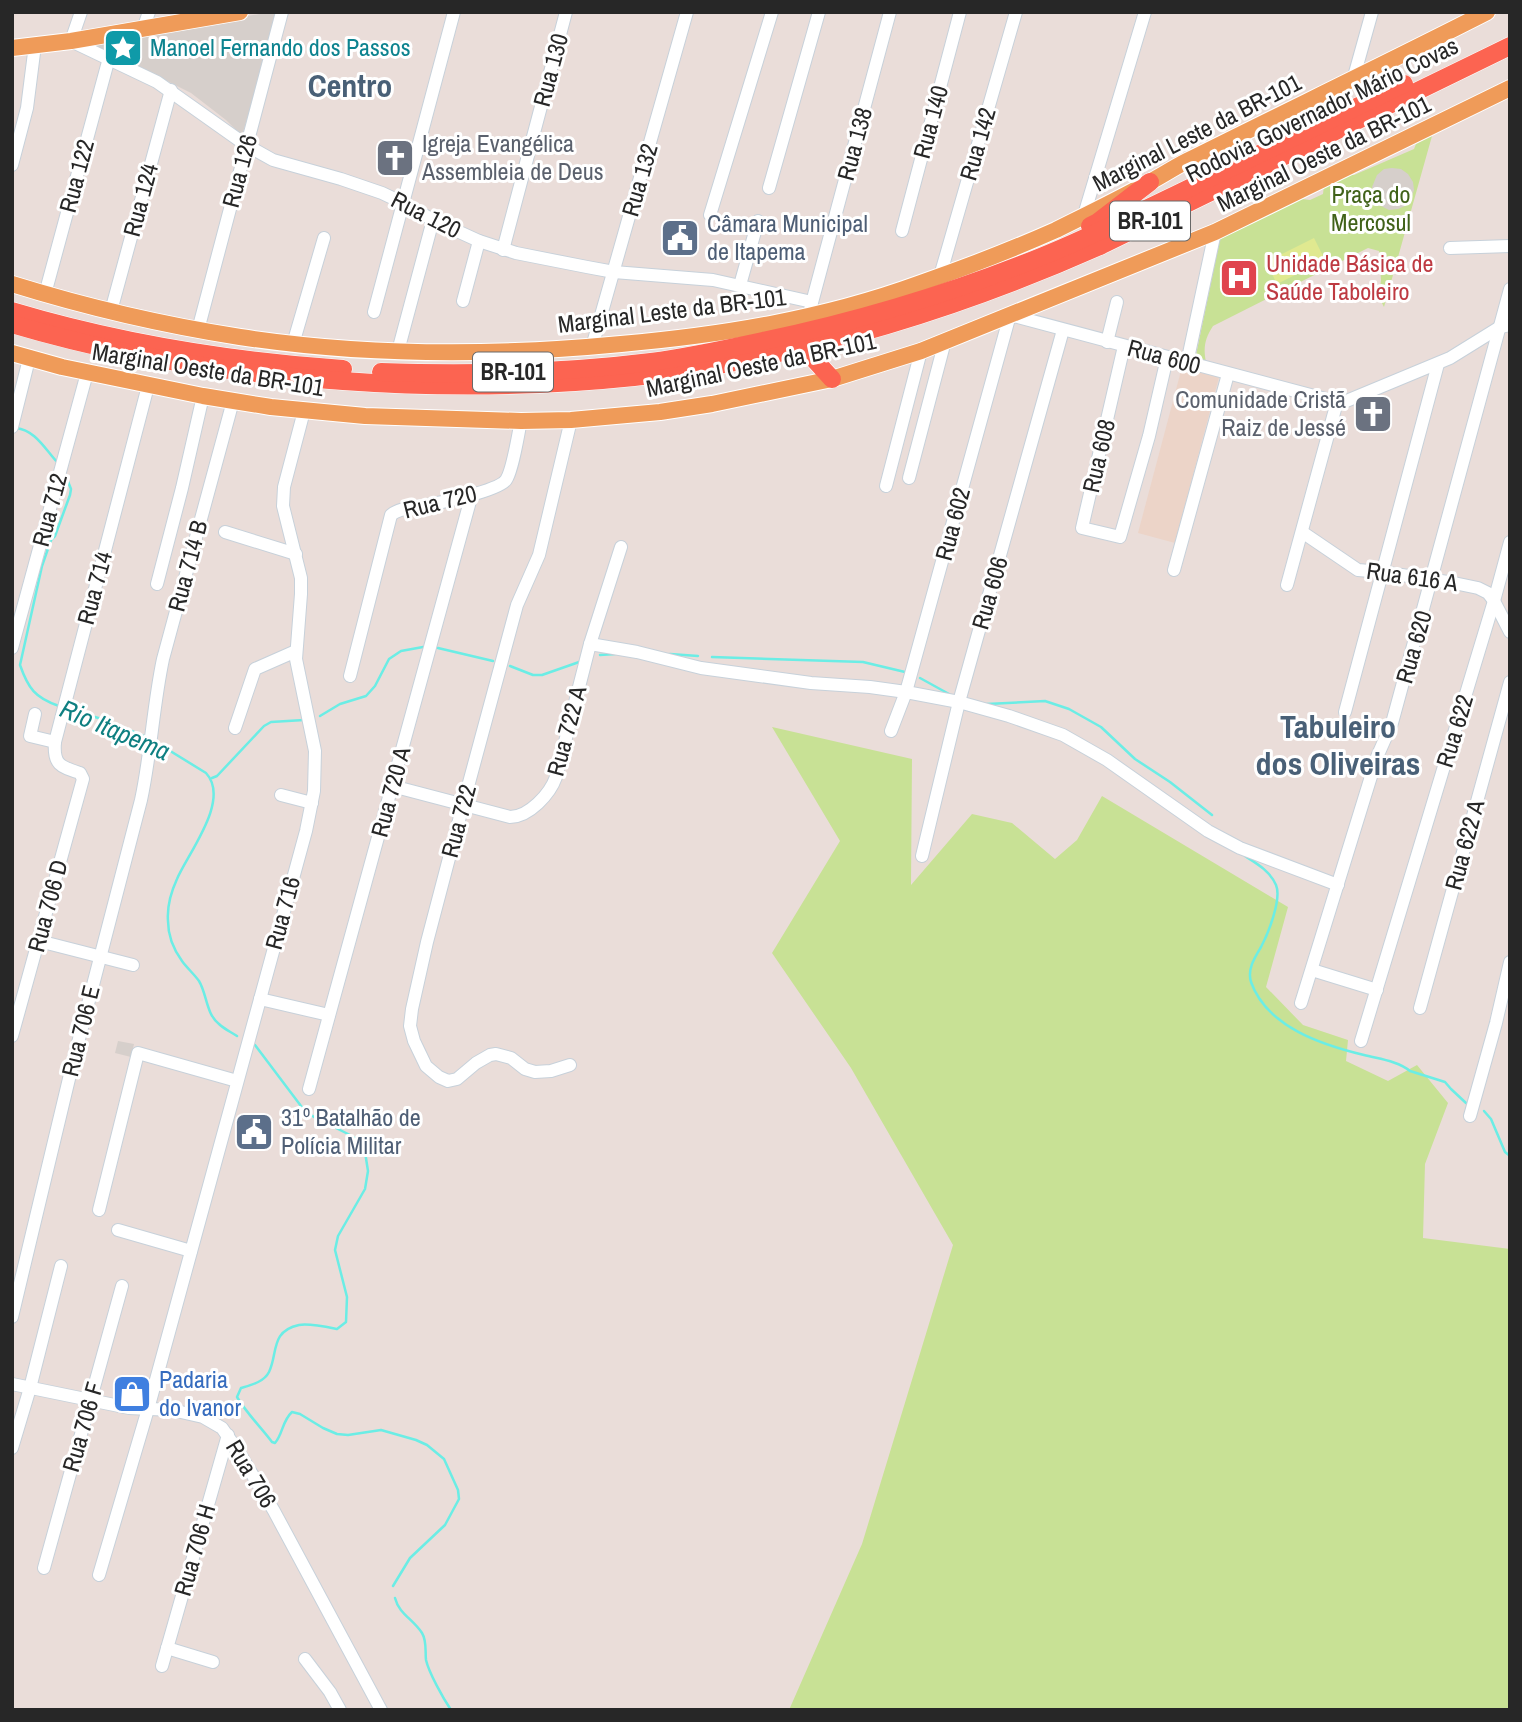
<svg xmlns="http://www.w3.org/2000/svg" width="1522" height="1722" font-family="'Archivo Narrow',sans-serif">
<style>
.education{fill:#ecd4c8}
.green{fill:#c8e195}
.pitch{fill:#e0e990}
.plaza{fill:#d6cfcb}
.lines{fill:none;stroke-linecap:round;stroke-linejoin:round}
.stream{stroke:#6bede5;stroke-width:2.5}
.minor-casing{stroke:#c7d1da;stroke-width:14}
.major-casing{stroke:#fff;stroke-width:18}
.highway-casing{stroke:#fff;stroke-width:19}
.minor{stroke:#fff;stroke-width:12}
.major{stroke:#ef9b59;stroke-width:16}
.highway{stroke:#fc6451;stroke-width:18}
.labels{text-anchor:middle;stroke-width:6;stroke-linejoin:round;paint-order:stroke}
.shield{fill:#fff;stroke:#686868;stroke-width:2}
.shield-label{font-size:23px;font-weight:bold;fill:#272727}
.culture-label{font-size:24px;fill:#0d838f;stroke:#fff;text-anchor:start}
.street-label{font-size:24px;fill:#272727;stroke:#fff}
.worship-label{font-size:24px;fill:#5b616d;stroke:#fff;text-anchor:start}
.park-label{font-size:24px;fill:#406219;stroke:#fff}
.service-label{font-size:24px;fill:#4e5e75;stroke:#fff;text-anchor:start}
.health-label{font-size:24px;fill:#be3a42;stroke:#fff;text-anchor:start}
.shop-label{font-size:24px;fill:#366cbe;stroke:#fff;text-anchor:start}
.water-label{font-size:26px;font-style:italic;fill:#0e7f81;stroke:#fff}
.district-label{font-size:32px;font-weight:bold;fill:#496077;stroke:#fff}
</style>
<rect width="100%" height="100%" fill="#eaddd9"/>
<path class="education" d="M1182 367 1219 377 1175 543 1138 533Z"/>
<g class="green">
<path d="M1432 136 1384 307 1379 297 1381 280 1379 251 1368 248 1213 326C1205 338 1203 348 1206 362L1195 360 1220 239 1302 199 1310 200 1323 194 1324 185 1349 174 1354 175 1414 149 1416 144Z"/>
<path d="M772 727 912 759 911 885 972 814 1012 823 1055 859 1077 840 1102 796 1288 907 1266 987 1303 1025 1348 1040 1346 1061 1388 1081 1417 1065 1448 1103 1425 1164 1423 1238 1510 1249V1710H789L862 1544 953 1245 851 1068 772 953 840 841Z"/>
</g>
<path class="pitch" d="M1314 238 1325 260 1277 284 1266 262Z"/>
<g class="plaza">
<path d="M271 12H278L242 136 226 120 191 93 141 68 84 44Z"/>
<path d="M1392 168 1401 169 1408 174 1413 182 1414 190 1411 199 1405 206 1398 209 1389 210 1381 206 1375 200 1372 187 1377 175 1384 169Z"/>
<path d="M118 1041 134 1044 131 1057 115 1053Z"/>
</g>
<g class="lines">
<g class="stream">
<path d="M16 428C35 430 45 449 57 462"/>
<path d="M438 648 493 661"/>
<path d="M670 654 698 656"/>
<path d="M600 655 615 654"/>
<path d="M712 657 863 662 905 672"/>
<path d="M510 666 533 675H542L582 661"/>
<path d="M920 678 949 694"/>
<path d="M987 704 1045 701 1069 709 1101 727 1135 759 1170 782 1212 815"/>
<path d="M59 706C35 698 28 688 20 665L42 566 51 540 55 536 70 495 71 489 67 479"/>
<path d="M69 709 108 721 148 738"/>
<path d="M320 716 340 704 366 696 375 686 389 659 401 651 423 647"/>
<path d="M154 741 206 773C231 800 188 853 177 879 171 892 167 908 168 921 168 935 174 950 182 961 187 968 194 974 199 981 207 994 206 1014 219 1024 224 1029 231 1032 237 1036"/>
<path d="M212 778 217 776 264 726 271 722 304 720"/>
<path d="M1245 856C1256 863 1270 871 1276 885 1282 899 1268 934 1261 947 1255 957 1247 969 1251 982 1267 1027 1322 1045 1364 1055 1379 1059 1398 1061 1410 1071L1445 1082 1451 1089 1466 1103"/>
<path d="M255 1045 304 1110 314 1117 352 1136 357 1140 365 1152 368 1171 365 1189 338 1236 335 1250 347 1297 346 1322 337 1329C327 1327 308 1323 299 1325 270 1331 278 1354 269 1372 264 1382 251 1385 241 1388L237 1397C247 1414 261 1427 272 1442L275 1443C283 1434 282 1421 292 1412L300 1414 323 1428 337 1434 348 1435 381 1430 416 1440 427 1445 444 1459 458 1490 459 1499 445 1525 410 1558 393 1586"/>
<path d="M1484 1111 1491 1119 1505 1152 1510 1156"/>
<path d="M395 1598C399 1614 413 1619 422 1633 427 1641 425 1651 426 1660 429 1673 443 1698 451 1710"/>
</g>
<g class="minor-casing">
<g id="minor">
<path d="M81 12 71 41 157 82 246 145 273 160 341 179 382 193 403 203 433 220 479 241 516 253 587 267 614 272 713 280 812 302"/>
<path d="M143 29 149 12"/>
<path d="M1353 80 1372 12"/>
<path d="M12 165 27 108 35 45"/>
<path d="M769 188 819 12"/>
<path d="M710 215 772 12"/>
<path d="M1084 215 1145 12"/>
<path d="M902 231 960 12"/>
<path d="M1450 248 1510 246"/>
<path d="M503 250 566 12"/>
<path d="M940 276 1016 12"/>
<path d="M740 285 758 221"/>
<path d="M45 294 109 58"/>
<path d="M463 301 479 241"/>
<path d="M810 310 890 12"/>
<path d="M111 311 171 90"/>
<path d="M374 312 454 12"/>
<path d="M198 330 282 12"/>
<path d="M1107 342 1117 302"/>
<path d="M293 344 324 238"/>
<path d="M1124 346 1082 528 1120 537 1149 436 1167 358"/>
<path d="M592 347 687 12"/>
<path d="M398 351 433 220"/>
<path d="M1187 363 1215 232"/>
<path d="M12 427 29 359"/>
<path d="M909 478 945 341"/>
<path d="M886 486 921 351"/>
<path d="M225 532 296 554"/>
<path d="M1302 532 1358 570 1382 572 1454 583 1478 588 1488 593 1494 601 1510 632"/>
<path d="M1174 570 1228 374"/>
<path d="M157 584 182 488 203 396"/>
<path d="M1287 585 1337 402"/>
<path d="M590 644 637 652 701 668 811 683 870 687 906 692 959 702 1009 716 1063 735 1107 760 1208 831 1240 848 1338 885"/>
<path d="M12 648 87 373"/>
<path d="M350 676 391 515C399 508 412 508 423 506 439 503 498 491 506 480 513 470 518 434 521 421"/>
<path d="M1345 712 1438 364"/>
<path d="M35 714 30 736 55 742"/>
<path d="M235 728 255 669 296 651"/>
<path d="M891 731 906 692 1010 315 1337 402H1344L1450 358 1500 327 1510 325"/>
<path d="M392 786 510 817C529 817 550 794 556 777L590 644 621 547"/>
<path d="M281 795 312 803"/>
<path d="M922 856 959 702 1063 330"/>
<path d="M39 941 133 965"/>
<path d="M1312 970 1377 990"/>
<path d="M260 999 329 1015"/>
<path d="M1301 1003 1377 757 1392 723 1510 289"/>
<path d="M1420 1008 1510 682"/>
<path d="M12 1036 83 779 80 773C61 767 53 765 55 742L148 386"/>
<path d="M1361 1041 1494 601 1510 542"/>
<path d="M570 1065 551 1071 535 1072 525 1069 511 1058 496 1054 490 1055 476 1063 457 1079 448 1081 439 1077 426 1066 414 1041 410 1026 412 1009 427 942 463 805 517 605 539 555 571 420"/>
<path d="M309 1089 472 494"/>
<path d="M1470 1116 1496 1023 1510 962"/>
<path d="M99 1210 138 1053 237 1081"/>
<path d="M118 1230 191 1251"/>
<path d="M12 1317 73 1062 141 800C151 754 153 706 163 659L233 401"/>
<path d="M12 1384 129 1408 172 1410 203 1417 222 1428 240 1454 274 1511 381 1710"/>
<path d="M12 1448 30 1388 61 1266"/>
<path d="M44 1568 122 1286"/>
<path d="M99 1575 148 1409 306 831 314 791 315 751 296 659 301 594V578L283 506 284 487 304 411"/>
<path d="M167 1648 213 1662"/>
<path d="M305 1659 330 1692 340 1710"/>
<path d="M162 1666 228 1435"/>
</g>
</g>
<g class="major-casing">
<g id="major">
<path d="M12 48 71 41 240 12"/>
<path d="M12 284C86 307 163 325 240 337 365 356 495 356 621 344 722 335 822 319 918 284 964 268 1011 250 1056 230 1086 215 1117 200 1146 184 1160 177 1173 168 1187 161 1287 111 1387 63 1487 12"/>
<path d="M12 353 62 367 203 396 271 407 365 416 521 421 571 420 660 412 712 404 832 379 921 351 1215 232 1510 88"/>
</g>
</g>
<g class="highway-casing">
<g id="highway">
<path d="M1090 226 1098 222 1150 182"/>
<path d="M12 311C119 343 231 361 343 369"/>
<path d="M12 324C120 356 231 374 343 381 440 388 538 387 634 377 796 359 954 311 1102 245L1510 46"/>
<path d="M791 355 812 357 832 379"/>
<path d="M381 372C471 375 562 373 651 362 689 357 726 349 763 341 859 321 952 293 1043 256 1088 238 1131 216 1175 195 1252 158 1328 121 1404 84"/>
</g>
</g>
<use href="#minor" class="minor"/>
<use href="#major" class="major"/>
<use href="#highway" class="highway"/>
</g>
<defs>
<g id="sight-square" transform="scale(2.0125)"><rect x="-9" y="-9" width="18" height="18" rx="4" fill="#0f9aa8" stroke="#fff"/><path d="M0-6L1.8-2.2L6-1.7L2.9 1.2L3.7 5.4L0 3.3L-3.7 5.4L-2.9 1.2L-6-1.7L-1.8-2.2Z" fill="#fff"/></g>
<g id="church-square" transform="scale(2.0125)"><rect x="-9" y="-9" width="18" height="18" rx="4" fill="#6b7280" stroke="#fff"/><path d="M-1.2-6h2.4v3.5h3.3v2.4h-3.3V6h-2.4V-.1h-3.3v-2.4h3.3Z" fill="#fff"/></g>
<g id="civic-square" transform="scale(2.0125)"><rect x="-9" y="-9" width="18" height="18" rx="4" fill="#5c6f8a" stroke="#fff"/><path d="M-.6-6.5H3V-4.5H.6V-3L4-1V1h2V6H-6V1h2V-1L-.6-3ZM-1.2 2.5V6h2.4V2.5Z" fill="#fff"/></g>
<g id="hospital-square" transform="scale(2.0125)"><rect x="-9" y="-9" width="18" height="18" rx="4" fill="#e0444e" stroke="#fff"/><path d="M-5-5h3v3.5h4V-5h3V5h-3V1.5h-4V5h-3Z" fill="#fff"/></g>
<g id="shop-square" transform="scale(2.0125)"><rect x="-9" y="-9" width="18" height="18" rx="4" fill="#3f7fe0" stroke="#fff"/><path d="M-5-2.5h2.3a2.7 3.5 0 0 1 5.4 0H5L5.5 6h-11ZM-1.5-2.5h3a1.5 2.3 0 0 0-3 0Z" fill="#fff"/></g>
</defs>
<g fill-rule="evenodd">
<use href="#sight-square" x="123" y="48"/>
<use href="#church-square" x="395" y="158"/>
<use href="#civic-square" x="680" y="238"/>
<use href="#hospital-square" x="1239" y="278"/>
<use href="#church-square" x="1373" y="414"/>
<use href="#civic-square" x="254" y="1132"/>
<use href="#shop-square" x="132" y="1394"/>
</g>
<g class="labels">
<g class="shield">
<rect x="1110" y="201.5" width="80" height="39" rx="5"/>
<rect x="473" y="352.5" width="80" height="39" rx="5"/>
</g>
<g class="shield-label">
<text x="1150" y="229">BR-101</text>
<text x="513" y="380">BR-101</text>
</g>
<g class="culture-label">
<text x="150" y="56">Manoel Fernando dos Passos</text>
</g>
<g class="street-label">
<text transform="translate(551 70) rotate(-75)" y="8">Rua 130</text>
<text transform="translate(1322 110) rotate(-26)" y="8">Rodovia Governador Mário Covas</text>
<text transform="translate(931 122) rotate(-75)" y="8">Rua 140</text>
<text transform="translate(1197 133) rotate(-27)" y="8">Marginal Leste da BR-101</text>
<text transform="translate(855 144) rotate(-75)" y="8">Rua 138</text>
<text transform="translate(978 144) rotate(-74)" y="8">Rua 142</text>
<text transform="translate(1324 154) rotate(-26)" y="8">Marginal Oeste da BR-101</text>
<text transform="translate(240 171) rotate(-75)" y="8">Rua 126</text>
<text transform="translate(77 176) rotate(-75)" y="8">Rua 122</text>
<text transform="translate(640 180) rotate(-74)" y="8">Rua 132</text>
<text transform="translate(141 200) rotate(-75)" y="8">Rua 124</text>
<text transform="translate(426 215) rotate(27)" y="8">Rua 120</text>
<text transform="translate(672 311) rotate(-7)" y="8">Marginal Leste da BR-101</text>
<text transform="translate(1164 357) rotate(15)" y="8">Rua 600</text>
<text transform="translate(761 365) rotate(-12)" y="8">Marginal Oeste da BR-101</text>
<text transform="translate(208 370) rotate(9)" y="8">Marginal Oeste da BR-101</text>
<text transform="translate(1099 456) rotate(-77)" y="8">Rua 608</text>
<text transform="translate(440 502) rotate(-14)" y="8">Rua 720</text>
<text transform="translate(50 510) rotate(-75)" y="8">Rua 712</text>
<text transform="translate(953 524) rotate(-75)" y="8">Rua 602</text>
<text transform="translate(188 566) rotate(-75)" y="8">Rua 714 B</text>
<text transform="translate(1412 577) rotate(8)" y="8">Rua 616 A</text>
<text transform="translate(95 588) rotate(-75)" y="8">Rua 714</text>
<text transform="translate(990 593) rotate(-74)" y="8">Rua 606</text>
<text transform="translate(1414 647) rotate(-74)" y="8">Rua 620</text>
<text transform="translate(567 731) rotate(-75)" y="8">Rua 722 A</text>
<text transform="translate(1455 731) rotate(-73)" y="8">Rua 622</text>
<text transform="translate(391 792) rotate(-75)" y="8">Rua 720 A</text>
<text transform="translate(459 821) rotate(-75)" y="8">Rua 722</text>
<text transform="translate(1465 845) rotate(-75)" y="8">Rua 622 A</text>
<text transform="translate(48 906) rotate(-75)" y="8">Rua 706 D</text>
<text transform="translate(283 913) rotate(-75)" y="8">Rua 716</text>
<text transform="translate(81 1031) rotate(-76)" y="8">Rua 706 E</text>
<text transform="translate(83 1427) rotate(-74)" y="8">Rua 706 F</text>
<text transform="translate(251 1474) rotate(59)" y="8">Rua 706</text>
<text transform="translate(195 1550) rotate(-74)" y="8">Rua 706 H</text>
</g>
<g class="worship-label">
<text x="422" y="152">Igreja Evangélica<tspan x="422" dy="28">Assembleia de Deus</tspan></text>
<text x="1346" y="408" text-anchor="end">Comunidade Cristã<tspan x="1346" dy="28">Raiz de Jessé</tspan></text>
</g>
<g class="park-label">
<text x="1371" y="203">Praça do<tspan x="1371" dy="28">Mercosul</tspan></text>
</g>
<g class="service-label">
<text x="707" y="232">Câmara Municipal<tspan x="707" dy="28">de Itapema</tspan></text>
<text x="281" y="1126">31º Batalhão de<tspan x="281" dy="28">Polícia Militar</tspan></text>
</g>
<g class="health-label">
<text x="1266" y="272">Unidade Básica de<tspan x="1266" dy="28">Saúde Taboleiro</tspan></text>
</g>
<g class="shop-label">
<text x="159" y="1388">Padaria<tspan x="159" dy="28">do Ivanor</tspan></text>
</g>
<g class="water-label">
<text transform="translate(115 730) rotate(23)" y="9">Rio Itapema</text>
</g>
<g class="district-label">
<text x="350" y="97">Centro</text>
<text x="1338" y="738">Tabuleiro<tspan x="1338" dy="37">dos Oliveiras</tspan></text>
</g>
</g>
<rect width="1522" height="1722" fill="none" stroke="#272727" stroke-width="28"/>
</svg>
